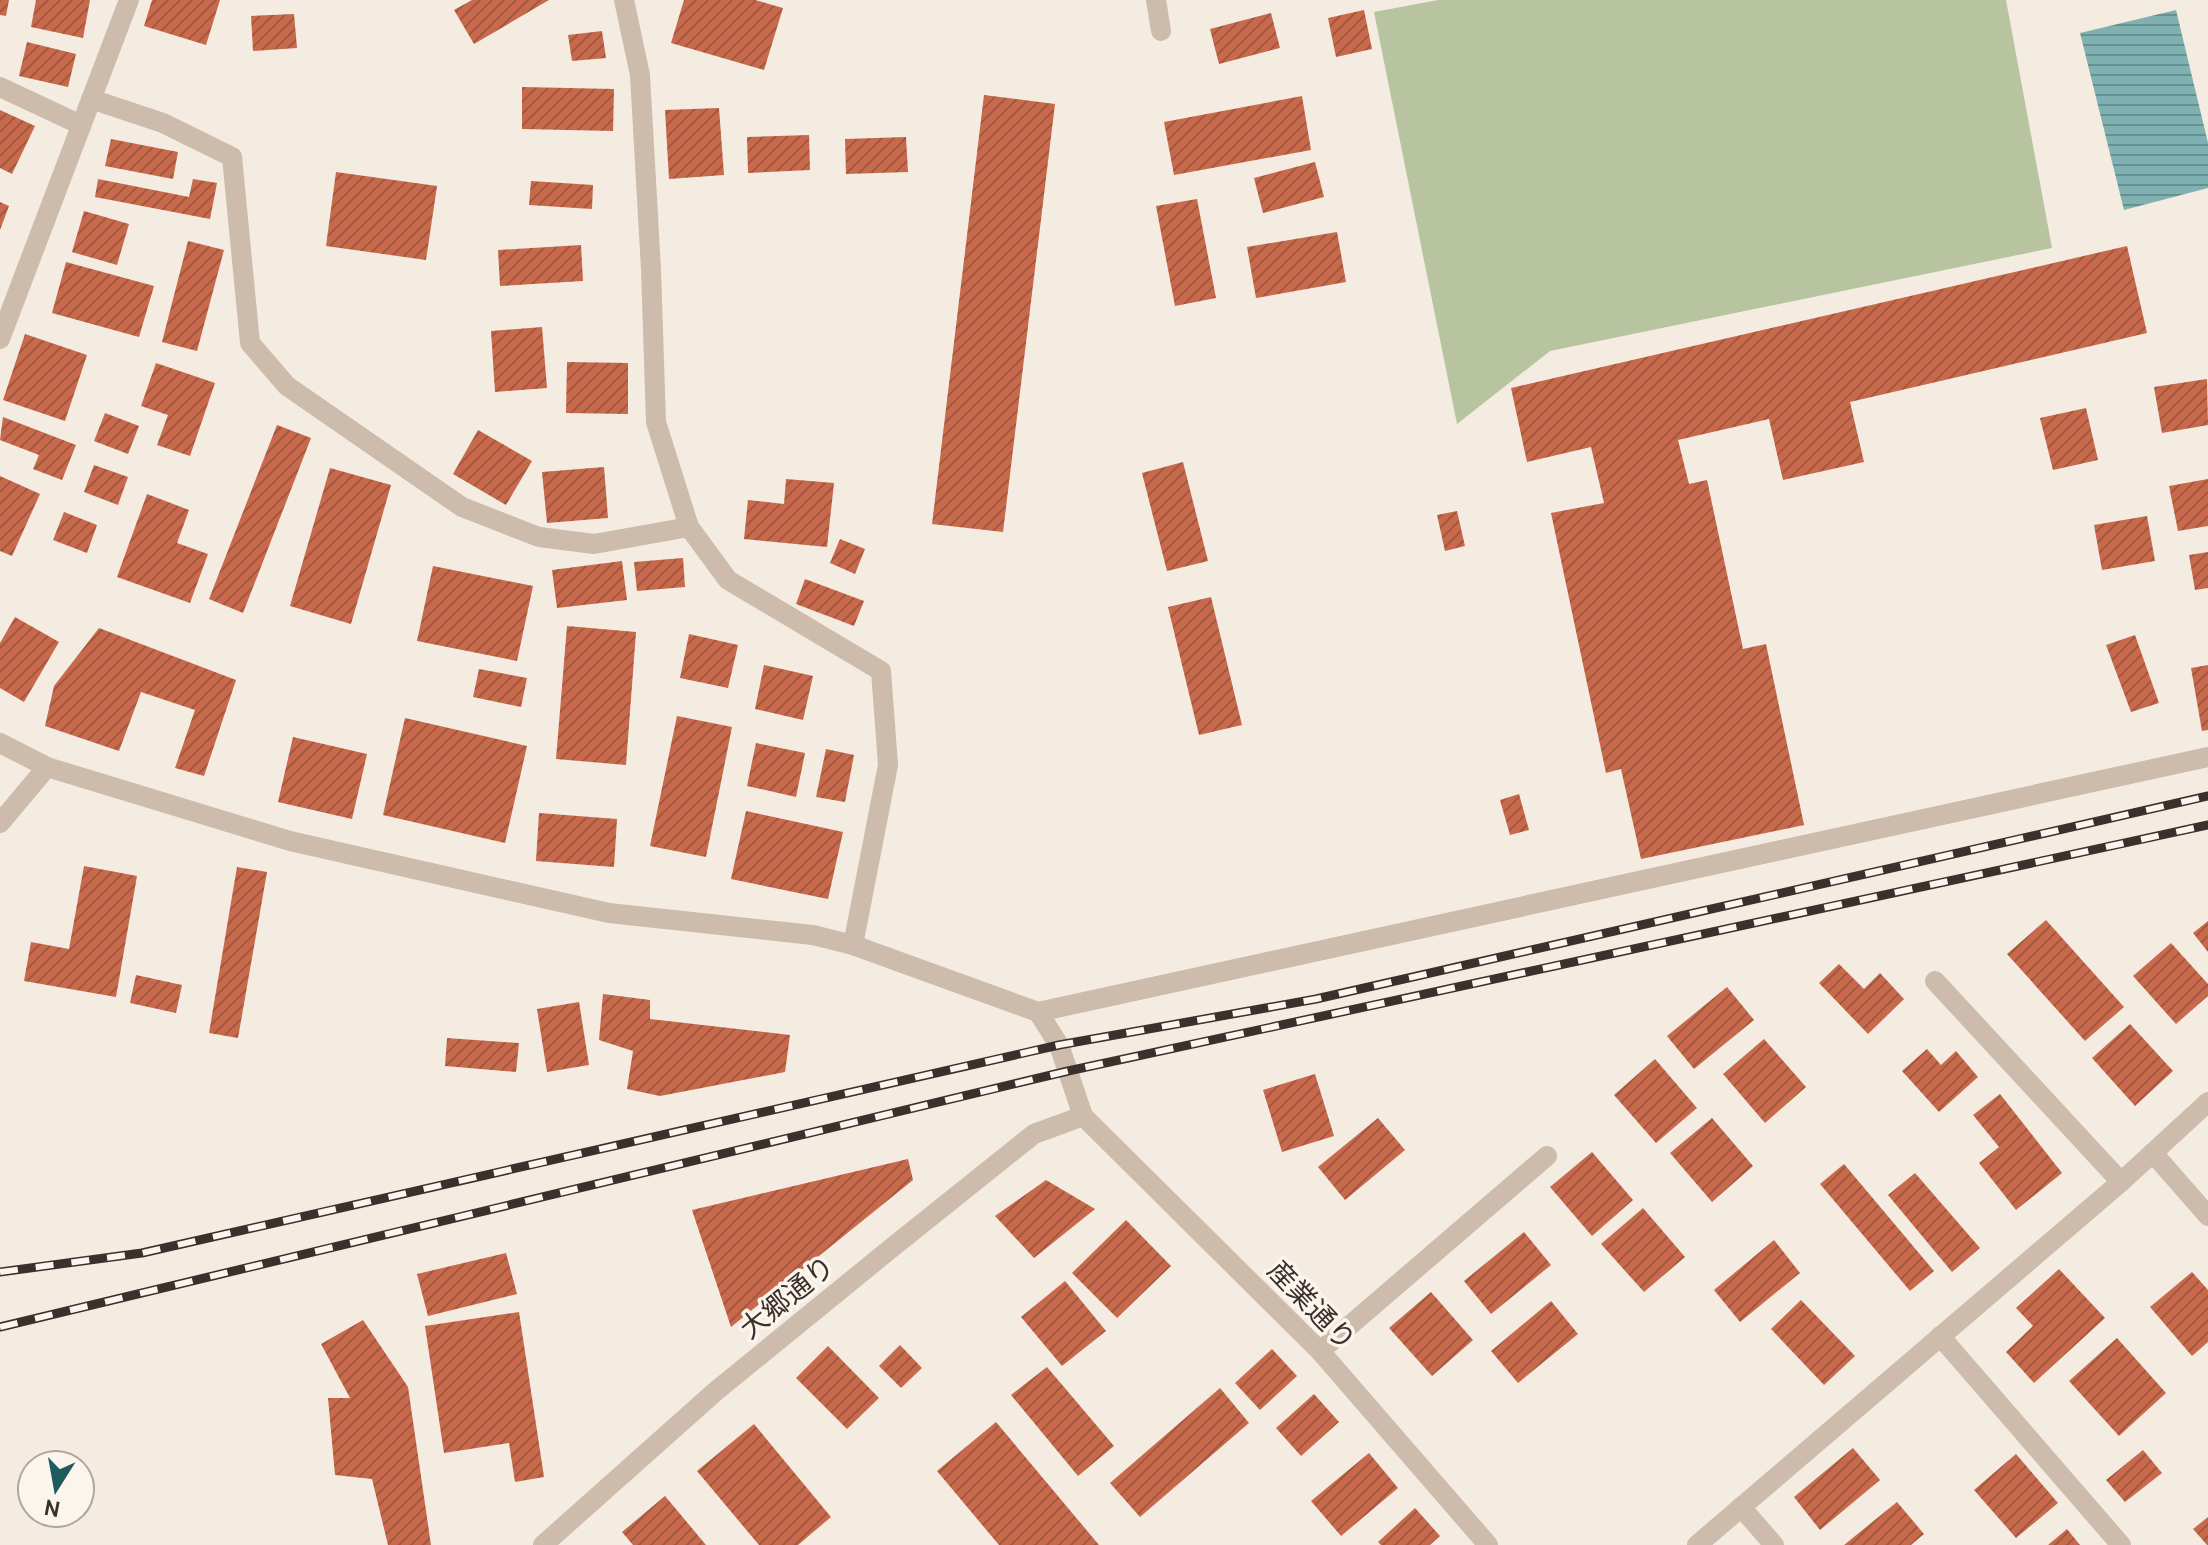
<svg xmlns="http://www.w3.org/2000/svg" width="2208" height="1545" font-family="Cabin,'Noto Sans JP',sans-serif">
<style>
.pitch{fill:#b8c4a0}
.water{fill:url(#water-rules)}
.building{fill:url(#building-hatch)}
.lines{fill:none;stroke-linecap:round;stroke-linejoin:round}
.minor{stroke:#cdbbac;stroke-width:20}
.tertiary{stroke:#cdbbac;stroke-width:20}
.rail-casing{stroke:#3b302b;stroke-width:9}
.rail{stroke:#fbf5ee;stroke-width:6;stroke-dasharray:18;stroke-linecap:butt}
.labels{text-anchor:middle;stroke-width:7;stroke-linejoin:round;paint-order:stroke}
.street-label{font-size:28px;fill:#3b302b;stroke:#fbf5ee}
</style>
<defs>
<pattern id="water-rules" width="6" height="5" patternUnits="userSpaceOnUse" patternTransform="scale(2)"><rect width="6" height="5" fill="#7fb0b2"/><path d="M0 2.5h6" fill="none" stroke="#699091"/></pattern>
<pattern id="building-hatch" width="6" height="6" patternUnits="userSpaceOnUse" patternTransform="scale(2)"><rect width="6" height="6" fill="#c8694b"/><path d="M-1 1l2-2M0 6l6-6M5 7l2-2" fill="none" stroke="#a4573f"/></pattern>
</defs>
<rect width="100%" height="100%" fill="#f4ebe1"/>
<path class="pitch" d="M1438 0H2006L2052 248 1550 351 1457 424 1374 12Z"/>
<path class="water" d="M2176 10 2208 143V188L2124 210 2080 33Z"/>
<g class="building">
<path d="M0 0H9L6 16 0 15Z"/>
<path d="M36 0H90L83 38 31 27Z"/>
<path d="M152 0H220L206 45 144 26Z"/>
<path d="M472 0H549L474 44 454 10Z"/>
<path d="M684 0H755L783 8 764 70 671 43Z"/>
<path d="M1364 10 1372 49 1336 57 1328 18Z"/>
<path d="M1271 13 1280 48 1219 64 1210 29Z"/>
<path d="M294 14 297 48 253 51 251 16Z"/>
<path d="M602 31 606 58 572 61 568 35Z"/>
<path d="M27 42 76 54 68 87 19 76Z"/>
<path d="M522 87 614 89 613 131 522 129Z"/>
<path d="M984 95 1055 104 1003 532 932 524Z"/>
<path d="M1302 96 1311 150 1174 175 1164 122Z"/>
<path d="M719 108 724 175 669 179 665 110Z"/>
<path d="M0 110 35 126 12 174 0 168Z"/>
<path d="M809 135 810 170 748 173 747 137Z"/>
<path d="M906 137 908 172 846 174 845 139Z"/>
<path d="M111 139 178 152 173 179 105 166Z"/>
<path d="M1315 162 1324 197 1263 213 1254 178Z"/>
<path d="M336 172 437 186 426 260 326 246Z"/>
<path d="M98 179 189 197 193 179 217 183 210 219 95 197Z"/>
<path d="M531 181 593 185 592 209 529 205Z"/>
<path d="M1197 199 1216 298 1175 306 1156 206Z"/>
<path d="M0 202 9 206 0 230Z"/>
<path d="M84 211 129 224 117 265 72 252Z"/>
<path d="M1337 232 1346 282 1256 298 1247 247Z"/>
<path d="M188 241 224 250 197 351 162 342Z"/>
<path d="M581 245 583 281 500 286 498 250Z"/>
<path d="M2127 246 2147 333 1850 402 1864 462 1783 480 1769 419 1678 440 1689 484 1707 480 1743 649 1766 644 1804 825 1641 859 1621 769 1606 773 1551 513 1604 503 1591 447 1527 462 1511 388Z"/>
<path d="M66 262 154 286 139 337 52 313Z"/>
<path d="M542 327 547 388 495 392 491 331Z"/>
<path d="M25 334 87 355 65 421 3 400Z"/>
<path d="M567 362 628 363V414L566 413Z"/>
<path d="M156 363 215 383 190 456 157 445 168 415 141 406Z"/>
<path d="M2207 379 2208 425 2162 433 2154 387Z"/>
<path d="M2086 408 2098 460 2053 470 2040 418Z"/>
<path d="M105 413 139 426 128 454 94 441Z"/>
<path d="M3 417 76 445 62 480 33 469 39 455 0 440Z"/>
<path d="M277 425 311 438 243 613 209 599Z"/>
<path d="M478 430 532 461 506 505 453 474Z"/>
<path d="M1183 462 1208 561 1167 571 1142 473Z"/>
<path d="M94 465 128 477 118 505 84 492Z"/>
<path d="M604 467 608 518 547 523 542 472Z"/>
<path d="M330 468 391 485 351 624 290 606Z"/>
<path d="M0 476 40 494 12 556 0 551Z"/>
<path d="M786 479 834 483 827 547 744 539 748 500 784 504Z"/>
<path d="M2208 479V526L2178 531 2169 486Z"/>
<path d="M147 494 189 510 177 543 208 554 190 603 117 577Z"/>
<path d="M1457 511 1465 546 1445 551 1437 515Z"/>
<path d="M64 512 97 525 87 553 53 540Z"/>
<path d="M2147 516 2155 561 2102 570 2094 525Z"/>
<path d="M840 539 865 549 855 574 830 563Z"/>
<path d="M2208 552V588L2195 590 2189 555Z"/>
<path d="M683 558 685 587 637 591 634 562Z"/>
<path d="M622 561 627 600 557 608 552 570Z"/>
<path d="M433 566 533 586 517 661 417 641Z"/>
<path d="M805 579 864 601 854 626 796 604Z"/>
<path d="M1211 597 1242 725 1199 735 1168 607Z"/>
<path d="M15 617 59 642 24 702 0 688V643Z"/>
<path d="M567 626 636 632 626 765 556 759Z"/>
<path d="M99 628 236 680 204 776 175 768 195 710 141 692 119 751 45 726 54 686Z"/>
<path d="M689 634 738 645 728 688 680 678Z"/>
<path d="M2135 635 2159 703 2131 712 2106 645Z"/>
<path d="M764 665 813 676 803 720 755 709Z"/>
<path d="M2208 665V730L2202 731 2191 668Z"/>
<path d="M479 669 527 678 521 707 473 697Z"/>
<path d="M677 716 732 727 706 857 650 846Z"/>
<path d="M405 718 527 746 505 843 383 815Z"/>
<path d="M293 737 367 754 352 819 278 802Z"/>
<path d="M756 743 805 753 796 797 747 786Z"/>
<path d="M826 749 854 755 845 802 816 797Z"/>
<path d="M1519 794 1529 830 1510 835 1500 800Z"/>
<path d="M746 811 843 832 828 899 731 879Z"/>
<path d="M539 813 617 819 614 867 536 861Z"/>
<path d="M84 866 137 876 116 997 24 981 31 942 69 949Z"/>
<path d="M237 867 267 872 238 1038 209 1033Z"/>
<path d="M2046 920 2124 1007 2085 1041 2007 954Z"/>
<path d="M2208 921V952L2193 933Z"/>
<path d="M2171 943 2208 984V996L2176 1024 2133 976Z"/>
<path d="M1839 964 1864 989 1880 973 1904 999 1868 1034 1819 983Z"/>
<path d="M136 975 182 985 176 1013 130 1003Z"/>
<path d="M1727 987 1754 1020 1694 1069 1667 1036Z"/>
<path d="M603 994 650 1000V1019L790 1035 785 1072 660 1096 627 1089 633 1051 599 1040Z"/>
<path d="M579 1002 589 1065 547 1072 537 1009Z"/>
<path d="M2130 1024 2173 1071 2135 1106 2092 1058Z"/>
<path d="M447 1038 519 1043 516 1072 445 1066Z"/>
<path d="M1764 1039 1806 1087 1765 1123 1723 1074Z"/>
<path d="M1927 1049 1941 1065 1956 1051 1978 1077 1939 1112 1902 1071Z"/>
<path d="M1655 1059 1697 1108 1656 1143 1614 1095Z"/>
<path d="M1315 1074 1334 1136 1282 1152 1263 1090Z"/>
<path d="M2000 1094 2062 1173 2016 1210 1979 1163 1999 1147 1973 1115Z"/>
<path d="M1378 1118 1405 1150 1345 1200 1318 1167Z"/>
<path d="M1712 1118 1753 1166 1712 1202 1670 1153Z"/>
<path d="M1592 1152 1633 1200 1592 1236 1550 1187Z"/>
<path d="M908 1159 913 1180 731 1327 692 1210Z"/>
<path d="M1844 1164 1934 1271 1910 1291 1820 1184Z"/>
<path d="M1915 1173 1980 1248 1952 1272 1888 1195Z"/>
<path d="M1046 1180 1095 1209 1034 1258 995 1216Z"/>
<path d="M1643 1208 1685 1257 1644 1292 1601 1244Z"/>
<path d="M1126 1220 1171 1266 1117 1318 1072 1273Z"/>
<path d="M1524 1232 1551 1265 1491 1314 1464 1281Z"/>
<path d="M1774 1240 1800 1273 1740 1322 1714 1290Z"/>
<path d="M506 1253 517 1294 428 1316 417 1274Z"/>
<path d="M2059 1269 2105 1318 2034 1383 2006 1352 2033 1326 2016 1308Z"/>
<path d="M2192 1272 2208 1290V1342L2192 1356 2150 1307Z"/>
<path d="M1065 1281 1106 1331 1062 1366 1021 1317Z"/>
<path d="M1431 1292 1473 1340 1432 1376 1389 1328Z"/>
<path d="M1801 1300 1855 1356 1824 1385 1771 1329Z"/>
<path d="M1551 1301 1578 1334 1518 1383 1491 1351Z"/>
<path d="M519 1312 544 1477 515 1482 509 1443 444 1453 425 1326Z"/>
<path d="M363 1320 408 1387 431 1545H388L372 1479 335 1475 328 1398H350L321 1344Z"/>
<path d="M2117 1338 2166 1393 2119 1436 2069 1381Z"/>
<path d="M900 1345 922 1368 901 1388 879 1366Z"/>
<path d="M828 1346 879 1398 847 1429 796 1378Z"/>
<path d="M1272 1349 1297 1376 1260 1410 1235 1383Z"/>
<path d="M1047 1367 1114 1446 1078 1476 1011 1395Z"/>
<path d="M1220 1388 1249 1423 1140 1517 1110 1483Z"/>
<path d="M1314 1394 1339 1422 1301 1456 1276 1428Z"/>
<path d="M996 1422 1099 1545H999L937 1471Z"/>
<path d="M754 1424 831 1517 798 1545H759L697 1471Z"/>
<path d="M1853 1448 1880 1480 1820 1530 1794 1497Z"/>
<path d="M2143 1450 2162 1473 2125 1502 2106 1480Z"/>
<path d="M1369 1453 1398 1488 1341 1536 1311 1501Z"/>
<path d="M2016 1454 2058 1503 2016 1538 1974 1490Z"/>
<path d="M665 1496 706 1545H633L622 1532Z"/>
<path d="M1897 1502 1924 1534 1911 1545H1844Z"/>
<path d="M1415 1508 1440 1536 1430 1545H1381L1378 1542Z"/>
<path d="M2208 1517V1545H2207L2193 1529Z"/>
<path d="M2067 1529 2080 1545H2048Z"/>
</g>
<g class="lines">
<g class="minor">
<path d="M624 0 640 75 651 269 656 422 689 527 728 580 881 671 888 765 853 945"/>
<path d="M1156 0 1161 31"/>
<path d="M0 87 81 125"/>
<path d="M91 99 163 123 232 157 250 343 287 386 462 507 539 537 594 544 689 527"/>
<path d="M0 339 129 0"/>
<path d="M0 743 47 767 290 841 609 913 813 935 853 945 1038 1012 1059 1045 1083 1116"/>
<path d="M0 823 47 767"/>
<path d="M1935 981 2121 1182"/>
<path d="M1038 1012 2208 757"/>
<path d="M2153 1153 2208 1216"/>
<path d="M1940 1336 2121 1545"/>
<path d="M1320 1351 1547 1156"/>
<path d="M1741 1507 1774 1545"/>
<path d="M1697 1545 2121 1182 2208 1102"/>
</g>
<path class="tertiary" d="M543 1545 716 1391 889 1250 1034 1134 1083 1116 1320 1351 1488 1545"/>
<g class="rail-casing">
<g id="rail">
<path d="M0 1272 142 1253 1059 1045 1316 999 2208 796"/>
<path d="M0 1327 1068 1071 2208 825"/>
</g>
</g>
<use href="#rail" class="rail"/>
</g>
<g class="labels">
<g class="street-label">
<text transform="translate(787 1297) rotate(-39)" y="10">大郷通り</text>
<text transform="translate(1312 1305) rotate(46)" y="10">産業通り</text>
</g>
</g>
<g transform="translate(56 1489) rotate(191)"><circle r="38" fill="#fbf5ee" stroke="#aea6a0" stroke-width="2"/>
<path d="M0-6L14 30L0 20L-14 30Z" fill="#1f5a5e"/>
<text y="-12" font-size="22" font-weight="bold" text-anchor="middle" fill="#3b302b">N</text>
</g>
</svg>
